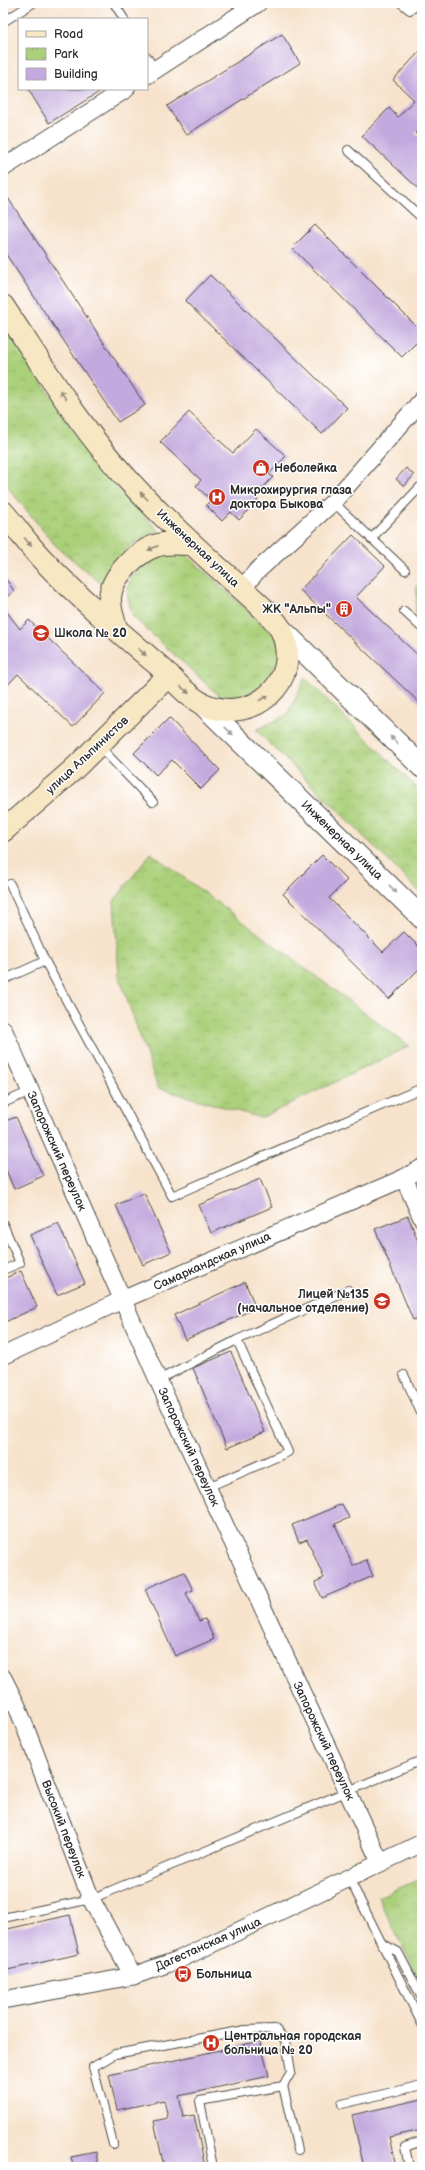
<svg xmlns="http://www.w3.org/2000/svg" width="425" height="2170" font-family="'Balsamiq Sans',sans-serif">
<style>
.grass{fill:url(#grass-tufts);stroke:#6b7e52}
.park{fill:url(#park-crowns);stroke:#6b7e52}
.building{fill:#c3aade}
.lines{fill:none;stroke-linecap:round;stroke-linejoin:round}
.service-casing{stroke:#4a4743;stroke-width:10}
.minor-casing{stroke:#4a4743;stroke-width:19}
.tertiary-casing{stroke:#4a4743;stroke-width:23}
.secondary-casing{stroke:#4a4743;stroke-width:24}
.service{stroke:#fff;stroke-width:8}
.minor{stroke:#fff;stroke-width:17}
.tertiary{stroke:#fff;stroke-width:21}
.secondary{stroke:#f8e7c3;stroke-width:22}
.oneway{fill:#928977}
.oneway2{fill:#a0a0a0}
.labels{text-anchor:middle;stroke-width:3;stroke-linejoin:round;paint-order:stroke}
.poi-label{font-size:12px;font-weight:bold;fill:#2b2b2b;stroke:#fff;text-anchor:start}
.street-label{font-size:12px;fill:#2b2b2b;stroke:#fff}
</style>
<defs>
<pattern id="grass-tufts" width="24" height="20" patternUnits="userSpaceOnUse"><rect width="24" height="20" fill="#abd07a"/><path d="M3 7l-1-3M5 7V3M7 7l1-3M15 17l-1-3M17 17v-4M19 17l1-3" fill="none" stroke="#93b36a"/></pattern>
<pattern id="park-crowns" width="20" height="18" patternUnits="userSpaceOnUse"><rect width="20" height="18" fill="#abd07a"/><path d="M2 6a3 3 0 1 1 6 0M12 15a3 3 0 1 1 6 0" fill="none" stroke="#93b36a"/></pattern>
</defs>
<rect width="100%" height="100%" fill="#fff"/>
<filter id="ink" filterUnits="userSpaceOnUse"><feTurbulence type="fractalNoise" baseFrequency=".025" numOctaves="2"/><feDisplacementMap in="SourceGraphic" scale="8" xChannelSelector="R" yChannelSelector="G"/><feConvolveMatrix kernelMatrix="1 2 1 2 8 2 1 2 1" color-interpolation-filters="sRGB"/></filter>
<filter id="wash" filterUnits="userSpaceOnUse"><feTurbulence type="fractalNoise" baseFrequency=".012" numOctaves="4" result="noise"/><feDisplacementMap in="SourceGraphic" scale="16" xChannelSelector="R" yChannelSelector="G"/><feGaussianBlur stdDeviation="0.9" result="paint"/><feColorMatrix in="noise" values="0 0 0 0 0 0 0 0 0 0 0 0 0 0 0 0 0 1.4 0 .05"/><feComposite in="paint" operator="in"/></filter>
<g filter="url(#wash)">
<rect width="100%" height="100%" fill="#f7e3cc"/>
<path class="grass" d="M175 549 189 557 277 637 281 656 265 686 244 695 221 697 133 617 127 594 130 578 151 555Z"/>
<g class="park">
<path d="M3 322 75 434 115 485 159 531 134 543 110 567 104 586 55 545 13 494 3 479Z"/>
<path d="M422 580V619L416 614 417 586Z"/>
<path d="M305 678 422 793V894L256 730 287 715Z"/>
<path d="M151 853 409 1046 261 1118 158 1088 119 976 114 901Z"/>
<path d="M422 1878V1986L378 1897Z"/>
</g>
<g id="blocks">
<g class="building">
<path d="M282 34 300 63 186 135 167 106Z"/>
<path d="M422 49V126L415 133 422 139V192L362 136 389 108 398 117 414 100 393 80Z"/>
<path d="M28 89H104L49 123Z"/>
<path d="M8 198 145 405 118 422 3 250V201Z"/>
<path d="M315 225 422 332V337L402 357 292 248Z"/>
<path d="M210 275 347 408 322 434 185 301Z"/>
<path d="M189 412 233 453 256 429 286 456 269 474 273 477 254 497 258 500 239 520 231 512 222 521 206 505 211 500 196 486 201 480 160 442Z"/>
<path d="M406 468 414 475 404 486 396 479Z"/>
<path d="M353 535 385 566 356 597 422 659V705L300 590Z"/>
<path d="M3 575 14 591 3 600Z"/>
<path d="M3 607 20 629 29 620 105 693 73 727 18 674 3 690V647L6 644 3 640Z"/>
<path d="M169 718 220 770 201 789 172 760 156 775 134 753Z"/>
<path d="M322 855 347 880 329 898 383 952 404 932 422 950V966L389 999 283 894Z"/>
<path d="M16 1117 43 1176 14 1189 3 1163V1122Z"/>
<path d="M260 1179 272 1207 211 1233 199 1205Z"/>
<path d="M144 1193 171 1252 143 1265 116 1205Z"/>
<path d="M408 1216 422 1251V1316L413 1320 375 1229Z"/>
<path d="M58 1223 85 1283 57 1295 30 1235Z"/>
<path d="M21 1271 37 1307 3 1323V1279Z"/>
<path d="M245 1282 256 1308 185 1340 174 1315Z"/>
<path d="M231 1352 265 1432 227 1448 193 1368Z"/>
<path d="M342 1504 349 1518 335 1524 353 1566 366 1560 373 1576 322 1598 315 1582 324 1578 307 1539 299 1542 292 1525Z"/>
<path d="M184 1572 193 1590 186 1593 199 1621 205 1619 214 1639 175 1656 145 1589Z"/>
<path d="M70 1915 79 1954 3 1971V1930Z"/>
<path d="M260 2041 269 2076 179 2096 183 2117 194 2115 205 2167H164L154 2121 168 2118 164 2100 117 2110 109 2075Z"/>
<path d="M422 2099V2130L389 2137 396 2167H364L352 2115Z"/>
<path d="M96 2152 98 2165 74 2167 71 2157Z"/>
</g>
</g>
</g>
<g filter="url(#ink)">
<use href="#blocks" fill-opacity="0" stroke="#4a4743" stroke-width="1"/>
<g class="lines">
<g class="service-casing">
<g id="service">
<path d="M114 3 124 19"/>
<path d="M401 3 410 10 421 3"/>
<path d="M3 22 33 3"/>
<path d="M147 57 155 70"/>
<path d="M348 150 422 218"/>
<path d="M333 502 405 570"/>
<path d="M371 539 420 487"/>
<path d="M404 611 422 628"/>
<path d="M99 746 153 802"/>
<path d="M10 884 45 961 172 1196 422 1088"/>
<path d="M3 980 45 961"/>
<path d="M3 1103 31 1091"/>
<path d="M3 1224 20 1263 3 1270"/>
<path d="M404 1375 422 1415"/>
<path d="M158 1380 237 1340"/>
<path d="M208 1487 288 1452 237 1340 348 1290"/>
<path d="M3 1706H17"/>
<path d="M349 1878 422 2024"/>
<path d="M3 1918 91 1899 422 1760"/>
<path d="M383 1944 398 1952 422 1998"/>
<path d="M283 2086 298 2150"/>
<path d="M342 2104 422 2085"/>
<path d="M113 2144 93 2067 115 2054 245 2030 275 2029 286 2041 291 2072 283 2086 200 2101 213 2167"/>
<path d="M409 2167 405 2147 422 2141"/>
</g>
</g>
<g class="minor-casing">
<g id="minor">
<path d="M147 75 258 3"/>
<path d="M3 168 126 89"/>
<path d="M242 589 256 572 333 502 422 400"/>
<path d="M3 1029 158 1380 380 1862"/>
<path d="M404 1178 422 1218"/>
<path d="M3 1356 122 1300 404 1178 422 1168"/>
<path d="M3 1678 17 1706 91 1899 133 1976"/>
<path d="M3 2000 133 1976 178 1960 422 1843"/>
</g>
</g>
<g class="tertiary-casing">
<g id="tertiary">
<path d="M281 629 422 767"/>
<path d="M201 703 422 918"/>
</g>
</g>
<g class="secondary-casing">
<g id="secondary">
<path d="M3 306C43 366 81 429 130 482 162 517 197 549 232 580 245 592 276 617 282 632 303 683 251 726 203 704 186 696 172 677 158 665 118 631 77 596 41 558 28 544 16 527 3 512"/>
<path d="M116 628C114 620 110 610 110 601 109 577 140 547 163 544 173 543 182 544 191 544"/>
<path d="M3 831 74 769 169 675"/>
</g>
</g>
<use href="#service" class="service"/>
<use href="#minor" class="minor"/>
<use href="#tertiary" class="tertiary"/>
<use href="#secondary" class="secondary"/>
</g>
<defs><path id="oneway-solid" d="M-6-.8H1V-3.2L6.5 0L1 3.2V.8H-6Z"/></defs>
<g class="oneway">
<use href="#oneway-solid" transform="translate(63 395) rotate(-124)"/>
<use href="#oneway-solid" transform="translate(144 496) rotate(-135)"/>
<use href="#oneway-solid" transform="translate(28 542) rotate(50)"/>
<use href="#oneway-solid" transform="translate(153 548) rotate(156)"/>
<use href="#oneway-solid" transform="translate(142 652) rotate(41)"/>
<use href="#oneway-solid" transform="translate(185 690) rotate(41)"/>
<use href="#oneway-solid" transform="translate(264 698) rotate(-28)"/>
</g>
<g class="oneway2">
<use href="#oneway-solid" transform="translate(229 731) rotate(44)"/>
<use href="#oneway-solid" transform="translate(394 740) rotate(-136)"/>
<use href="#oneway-solid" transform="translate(393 889) rotate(44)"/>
</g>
</g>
<defs>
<g id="shop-disc" transform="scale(0.9)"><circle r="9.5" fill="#c8321e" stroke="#fff"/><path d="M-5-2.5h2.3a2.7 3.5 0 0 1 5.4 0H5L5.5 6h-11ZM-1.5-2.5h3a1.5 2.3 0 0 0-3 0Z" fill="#fff"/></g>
<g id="hospital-disc" transform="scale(0.9)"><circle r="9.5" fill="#c8321e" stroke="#fff"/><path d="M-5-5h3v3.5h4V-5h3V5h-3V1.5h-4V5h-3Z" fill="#fff"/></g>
<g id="building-disc" transform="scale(0.9)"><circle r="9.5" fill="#c8321e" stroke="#fff"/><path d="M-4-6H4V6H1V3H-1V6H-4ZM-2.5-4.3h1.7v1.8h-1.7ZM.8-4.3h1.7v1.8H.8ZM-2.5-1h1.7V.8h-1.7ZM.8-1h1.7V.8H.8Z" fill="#fff"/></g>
<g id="school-disc" transform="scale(0.9)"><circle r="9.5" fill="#c8321e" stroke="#fff"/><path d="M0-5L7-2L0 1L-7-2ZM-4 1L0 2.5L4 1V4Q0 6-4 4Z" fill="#fff"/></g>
<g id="bus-disc" transform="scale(0.9)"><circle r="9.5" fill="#c8321e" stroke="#fff"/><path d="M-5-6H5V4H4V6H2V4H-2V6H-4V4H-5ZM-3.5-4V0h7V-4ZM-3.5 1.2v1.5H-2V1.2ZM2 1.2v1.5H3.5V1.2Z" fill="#fff"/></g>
</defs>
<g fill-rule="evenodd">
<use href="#shop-disc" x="261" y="468"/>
<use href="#hospital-disc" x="217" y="497"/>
<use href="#building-disc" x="344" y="609"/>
<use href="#school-disc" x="41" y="633"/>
<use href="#school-disc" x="382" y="1301"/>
<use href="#bus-disc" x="183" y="1974"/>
<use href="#hospital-disc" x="211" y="2043"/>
</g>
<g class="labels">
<g class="poi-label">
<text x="274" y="472">Неболейка</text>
<text x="230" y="494">Микрохирургия глаза<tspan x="230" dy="14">доктора Быкова</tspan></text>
<text x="331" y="613" text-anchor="end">ЖК "Альпы"</text>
<text x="54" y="637">Школа № 20</text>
<text x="369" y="1298" text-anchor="end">Лицей №135<tspan x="369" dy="14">(начальное отделение)</tspan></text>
<text x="196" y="1978">Больница</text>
<text x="224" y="2040">Центральная городская<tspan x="224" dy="14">больница № 20</tspan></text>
</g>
<g class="street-label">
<text transform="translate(198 548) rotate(43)" y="4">Инженерная улица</text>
<text transform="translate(87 755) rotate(-43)" y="4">улица Альпинистов</text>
<text transform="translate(342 840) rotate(44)" y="4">Инженерная улица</text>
<text transform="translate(57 1151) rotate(66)" y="4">Запорожский переулок</text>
<text transform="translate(212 1261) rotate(-24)" y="4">Самаркандская улица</text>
<text transform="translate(189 1447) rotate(65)" y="4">Запорожский переулок</text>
<text transform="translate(324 1741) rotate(65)" y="4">Запорожский переулок</text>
<text transform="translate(64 1829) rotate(69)" y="4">Высокий переулок</text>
<text transform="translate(208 1944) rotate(-24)" y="4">Дагестанская улица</text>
</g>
</g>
<rect width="425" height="2170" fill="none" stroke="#fff" stroke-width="16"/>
<rect x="18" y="18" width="130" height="72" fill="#ffffff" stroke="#aaaaaa"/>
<rect x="26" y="31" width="20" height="6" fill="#f8e7c3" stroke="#aaaaaa"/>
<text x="54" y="38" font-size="12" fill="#2b2b2b">Road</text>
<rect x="26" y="48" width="20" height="12" fill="url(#park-crowns)" stroke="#aaaaaa"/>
<text x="54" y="58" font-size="12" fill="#2b2b2b">Park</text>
<rect x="26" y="68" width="20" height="12" fill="#c3aade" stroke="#aaaaaa"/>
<text x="54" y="78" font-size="12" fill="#2b2b2b">Building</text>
</svg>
